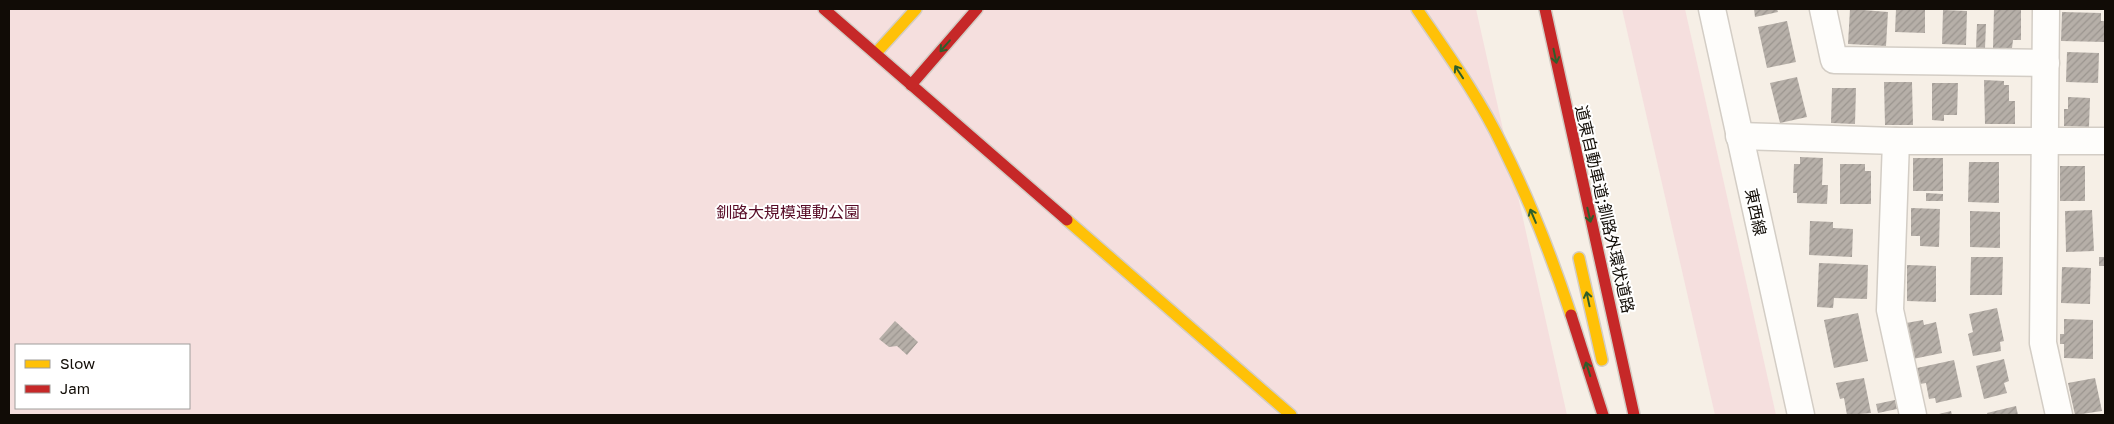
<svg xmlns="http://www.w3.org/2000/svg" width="2114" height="424" font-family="'Golos Text','Noto Sans JP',sans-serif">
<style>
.green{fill:#f5dfde;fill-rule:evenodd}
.building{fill:url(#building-hatch)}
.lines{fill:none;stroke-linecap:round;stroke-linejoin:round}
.street-casing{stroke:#d3cdc5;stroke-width:29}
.slow-casing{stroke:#d3cdc5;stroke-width:14}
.jam-casing{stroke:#d3cdc5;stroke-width:14}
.street{stroke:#fefdfb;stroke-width:26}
.slow{stroke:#ffc107;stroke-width:11}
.jam{stroke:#c62828;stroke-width:11}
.oneway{stroke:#2e5e2b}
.labels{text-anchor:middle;stroke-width:4;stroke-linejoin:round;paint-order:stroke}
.street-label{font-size:16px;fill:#110c06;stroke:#fff}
.park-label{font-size:16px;fill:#570b26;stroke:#fff}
</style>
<defs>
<pattern id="building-hatch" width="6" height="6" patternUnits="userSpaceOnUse" patternTransform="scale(1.25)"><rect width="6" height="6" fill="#b6afa8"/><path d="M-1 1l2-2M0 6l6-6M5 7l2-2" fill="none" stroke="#9b958f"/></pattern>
</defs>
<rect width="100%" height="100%" fill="#f6efe6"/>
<g class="green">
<path d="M9 9H1476L1567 415H9ZM16 345H189V408H16Z"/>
<path d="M1622 9H1685L1776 415H1715Z"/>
</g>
<g class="building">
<path d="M1754 9H1777L1778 12 1755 17Z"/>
<path d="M1850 9 1888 12 1886 46 1848 44Z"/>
<path d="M1896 9H1925V33L1895 32Z"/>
<path d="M1994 9H2021V40H2013L2012 48H1993Z"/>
<path d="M1943 10 1967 11 1966 45 1942 44Z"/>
<path d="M2062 12 2101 13V21H2105V42L2061 41Z"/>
<path d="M1787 21 1796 62 1767 68 1758 27Z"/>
<path d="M1977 24H1986L1985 48H1976Z"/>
<path d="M2067 52 2099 53 2098 83 2066 82Z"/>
<path d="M1797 77 1807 117 1780 123 1770 83Z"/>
<path d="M1984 80 2004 81V85H2009V101H2015V124H1985Z"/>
<path d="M1884 82H1912L1913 125H1885Z"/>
<path d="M1932 83H1958L1957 115H1944V121L1932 120Z"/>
<path d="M1832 88H1856L1855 124 1831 123Z"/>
<path d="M2068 97 2090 98 2089 127 2064 126V109H2068Z"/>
<path d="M1800 157 1823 158 1822 185H1828L1827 204 1797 203V193H1793L1794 164H1800Z"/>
<rect x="1913" y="158" width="30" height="33"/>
<path d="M1969 162H1999V203L1968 202Z"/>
<path d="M1840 164H1865V171H1871V204H1840Z"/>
<rect x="2060" y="166" width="25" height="35"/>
<path d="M1926 193 1943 194V201H1926Z"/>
<path d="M1911 208 1940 209 1939 247 1920 246V236H1911Z"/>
<path d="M2092 210 2094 251 2066 252 2065 211Z"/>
<path d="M1970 211 2000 212V248L1970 247Z"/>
<path d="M1810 221 1833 222V228L1853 229 1852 257 1809 255Z"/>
<path d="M1971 257H2003L2002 295H1970Z"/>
<rect x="2099" y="257" width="6" height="9"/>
<path d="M1819 263 1868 265 1867 299 1834 298 1833 308 1817 307Z"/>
<path d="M1907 265 1936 266V302L1907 301Z"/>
<path d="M2062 267 2091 268 2090 304 2061 303Z"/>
<path d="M1997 308 2004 341 2000 342 2001 351 1973 356 1968 334 1973 332 1969 314Z"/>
<path d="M1858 313 1868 361 1834 368 1824 320Z"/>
<path d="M2064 319 2093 320V359L2064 358V344H2060V334H2064Z"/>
<path d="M1923 320 1924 325 1936 322 1942 353 1913 359 1906 323Z"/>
<path d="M895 321 918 342 907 355 897 346 889 347 879 339Z"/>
<path d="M2004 359 2009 381 2004 383 2007 393 1984 399 1976 366Z"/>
<path d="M1954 360 1962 397 1936 403 1935 398 1929 399 1926 383 1920 384 1917 368Z"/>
<path d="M1864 378 1871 413 1847 415 1844 398 1840 399 1836 383Z"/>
<path d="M2095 378 2102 411 2075 415 2068 383Z"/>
<path d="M1895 400 1897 409 1878 413 1876 404Z"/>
<path d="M2016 406 2018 415H1988L1987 413Z"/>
<path d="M1951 411 1952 415H1935Z"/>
</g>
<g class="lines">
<g class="street-casing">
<g id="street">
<path d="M1712 9 1801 415"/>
<path d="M1823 9 1834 60 2046 63"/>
<path d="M2046 9 2043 343 2059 415"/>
<path d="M1739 136 1896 141H2105"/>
<path d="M1896 141 1890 310 1913 415"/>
</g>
</g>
<g class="slow-casing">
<g id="slow">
<path d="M1417 9C1447 53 1479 97 1502 145 1529 199 1552 257 1571 315"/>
<path d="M876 53 916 9"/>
<path d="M1067 220 1291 415"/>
<path d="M1579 258 1602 360"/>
</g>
</g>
<g class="jam-casing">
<g id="jam">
<path d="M824 9 1067 220"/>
<path d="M1545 9 1634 415"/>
<path d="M911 85 977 9"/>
<path d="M1571 315 1603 415"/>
</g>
</g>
<use href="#street" class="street"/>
<use href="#slow" class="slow"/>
<use href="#jam" class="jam"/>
</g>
<defs><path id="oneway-shaft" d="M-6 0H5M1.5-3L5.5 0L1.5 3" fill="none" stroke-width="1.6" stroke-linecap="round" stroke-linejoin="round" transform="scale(1.25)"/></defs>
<g class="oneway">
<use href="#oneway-shaft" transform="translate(945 46) rotate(131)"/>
<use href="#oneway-shaft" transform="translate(1555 56) rotate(78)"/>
<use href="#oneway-shaft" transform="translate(1459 72) rotate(-123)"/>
<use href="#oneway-shaft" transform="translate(1589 215) rotate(77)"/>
<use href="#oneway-shaft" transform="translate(1533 216) rotate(-113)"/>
<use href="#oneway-shaft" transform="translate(1588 299) rotate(-102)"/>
<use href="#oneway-shaft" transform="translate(1588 369) rotate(-108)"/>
</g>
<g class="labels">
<g class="street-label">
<text transform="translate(1605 209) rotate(77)" y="6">道東自動車道;釧路外環状道路</text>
<text transform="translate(1756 212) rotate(78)" y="6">東西線</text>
</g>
<g class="park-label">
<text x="788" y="218">釧路大規模運動公園</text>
</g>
</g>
<rect width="2114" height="424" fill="none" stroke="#110c06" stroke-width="20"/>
<rect x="15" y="344" width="175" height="65" fill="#ffffff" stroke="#a09e9b"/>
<rect x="25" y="360" width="25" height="8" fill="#ffc107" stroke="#a09e9b"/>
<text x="60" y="369" font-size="15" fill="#110c06">Slow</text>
<rect x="25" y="385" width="25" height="8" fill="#c62828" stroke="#a09e9b"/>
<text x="60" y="394" font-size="15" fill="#110c06">Jam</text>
</svg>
